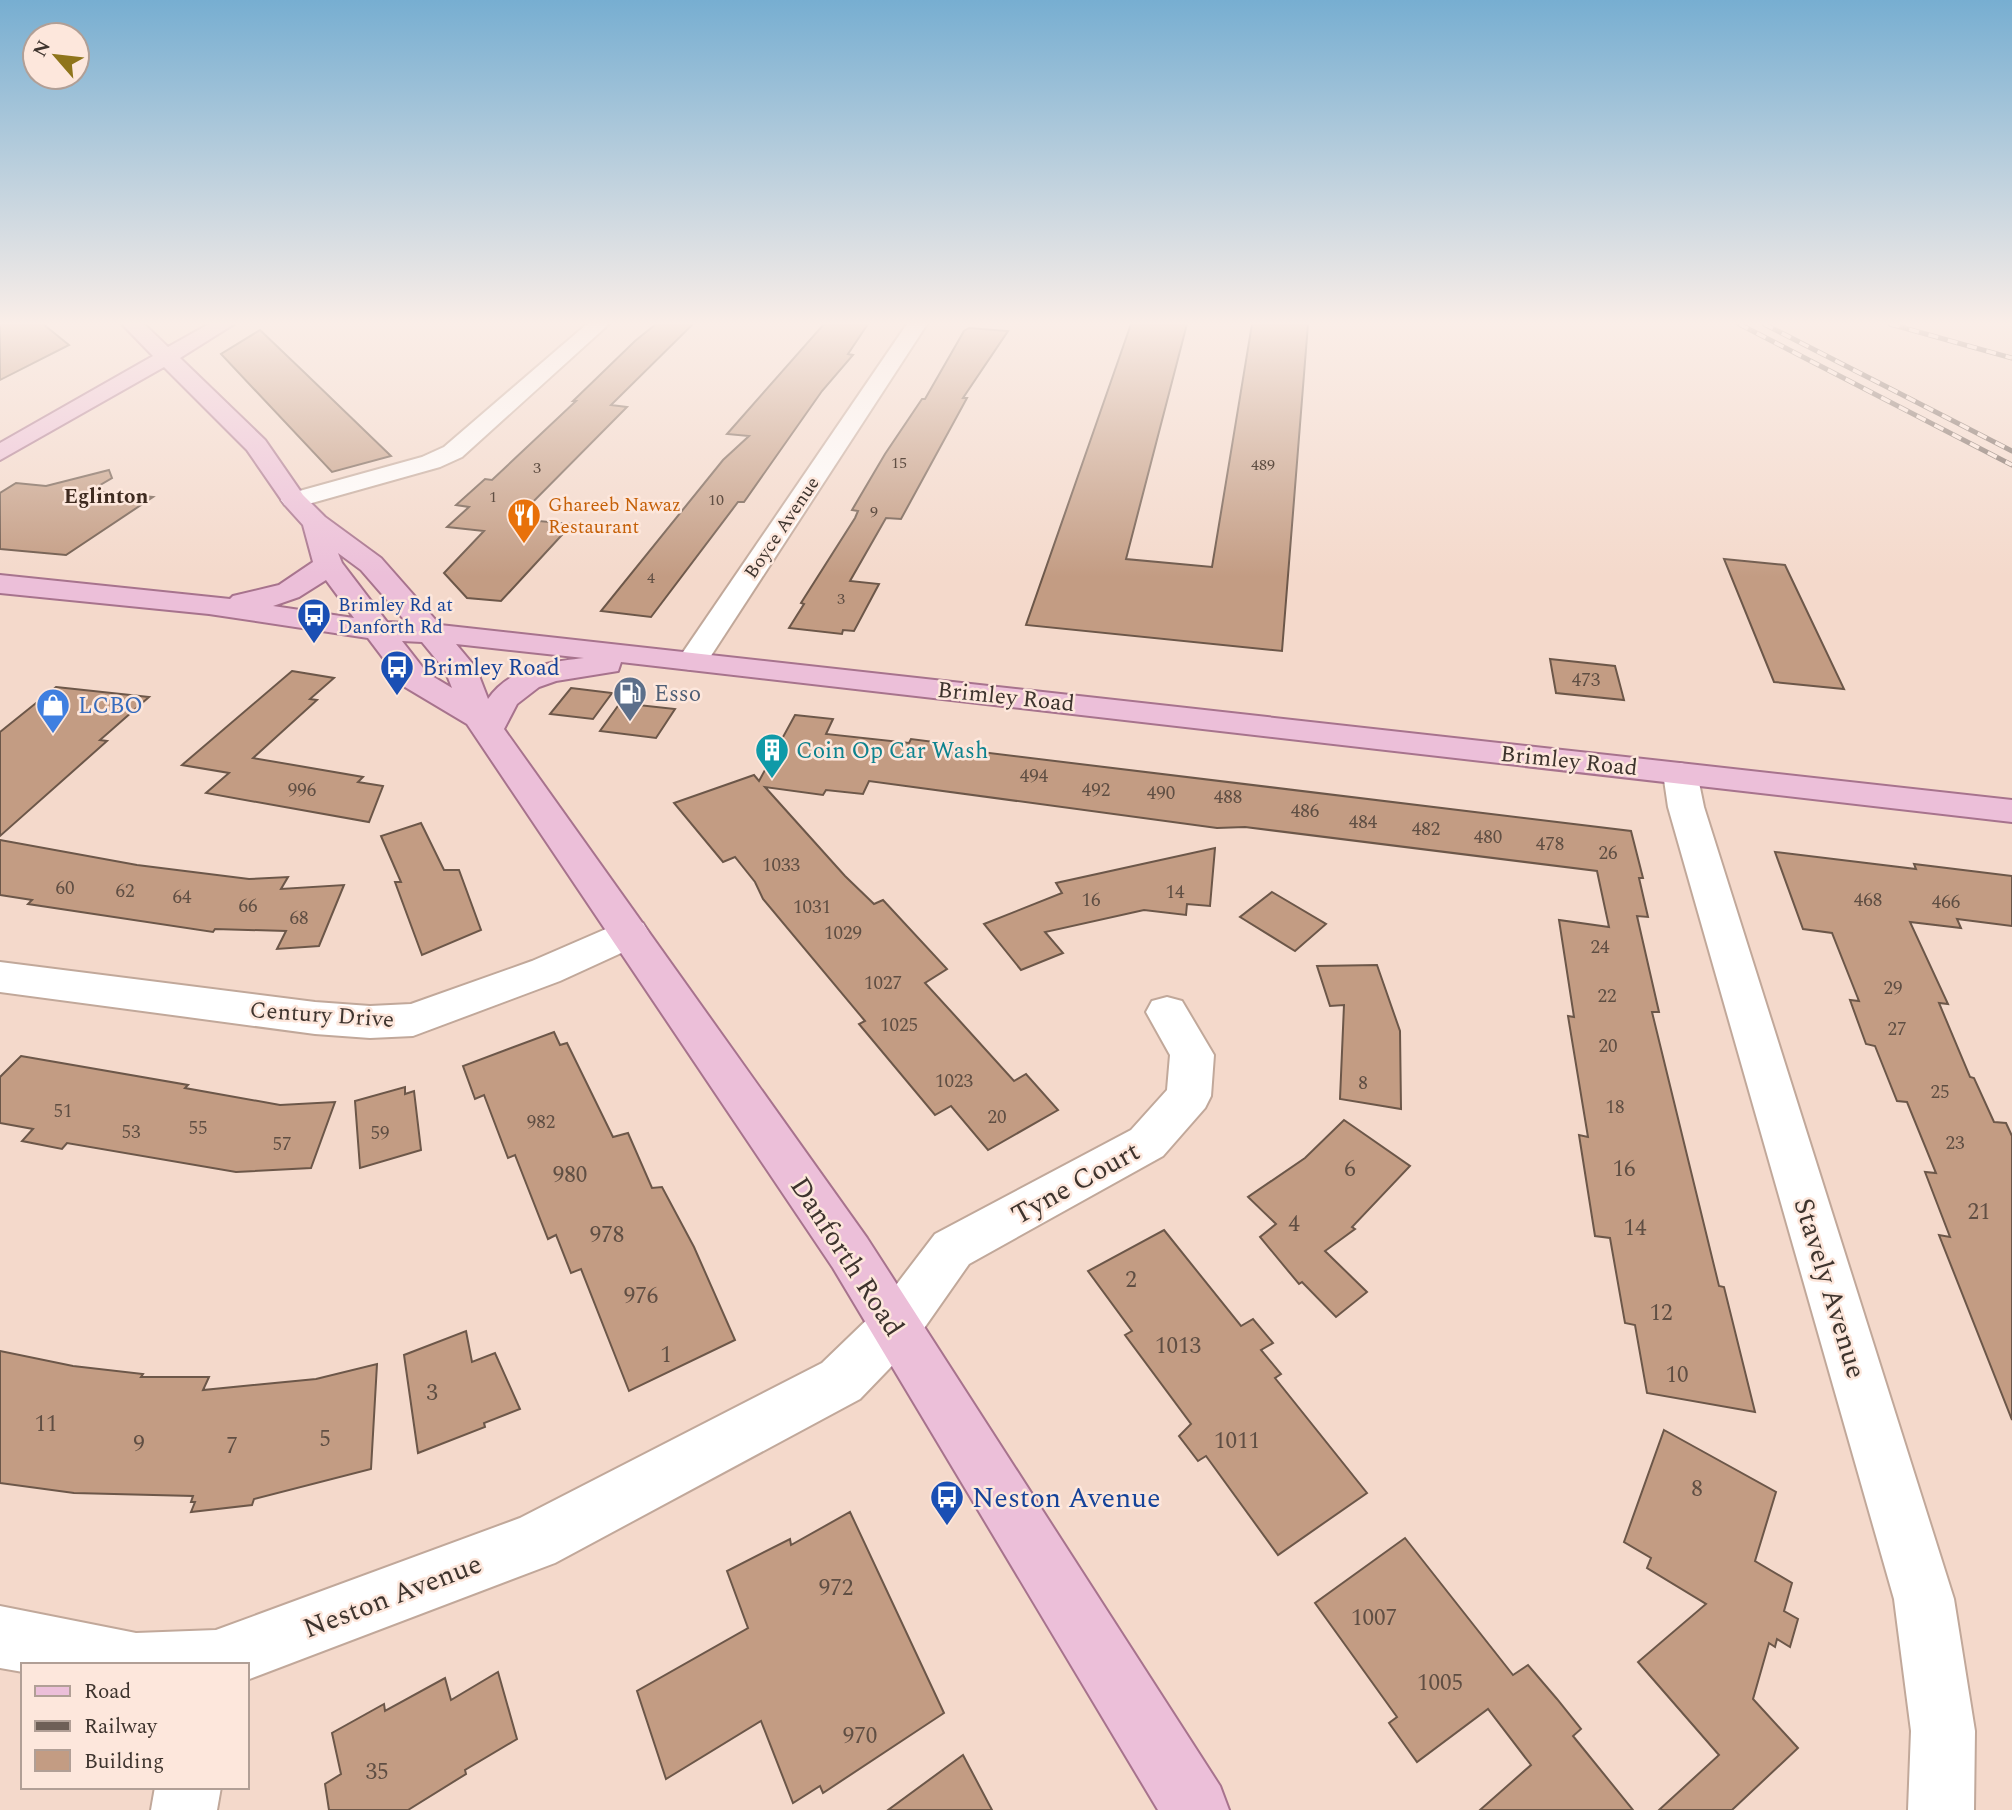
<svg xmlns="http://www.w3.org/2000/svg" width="2012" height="1810" font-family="Spectral,serif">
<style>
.building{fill:#c39c83;stroke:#6c5749;stroke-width:2}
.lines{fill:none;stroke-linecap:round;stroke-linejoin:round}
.minor-casing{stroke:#c1a89a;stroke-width:4}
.major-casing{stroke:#a7738d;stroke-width:4}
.minor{fill:#fff;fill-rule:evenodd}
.major{fill:#ecbfd9;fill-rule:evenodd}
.rail-casing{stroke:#6e5f57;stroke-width:5}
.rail{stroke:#fde7dc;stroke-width:3.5;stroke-dasharray:10;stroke-linecap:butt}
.labels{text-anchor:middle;stroke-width:5;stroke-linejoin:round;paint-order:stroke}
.far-number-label{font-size:16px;fill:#5f4e43}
.far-food-label{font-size:19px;fill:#c56008;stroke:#fde7dc;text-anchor:start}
.far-street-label{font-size:19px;fill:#3e342e;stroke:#fde7dc}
.far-transit-label{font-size:19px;fill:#164399;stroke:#fde7dc;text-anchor:start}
.number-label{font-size:19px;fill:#5f4e43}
.far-neighbourhood-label{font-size:21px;font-weight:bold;fill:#3f2b20;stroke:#fde7dc}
.transit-label{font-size:23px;fill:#164399;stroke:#fde7dc;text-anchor:start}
.service-label{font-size:23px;fill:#4e5e75;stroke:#fde7dc;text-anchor:start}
.street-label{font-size:23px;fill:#3e342e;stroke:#fde7dc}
.shop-label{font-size:23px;fill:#366cbe;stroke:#fde7dc;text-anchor:start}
.culture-label{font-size:23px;fill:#0d838f;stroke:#fde7dc;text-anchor:start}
.near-number-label{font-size:23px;fill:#5f4e43}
.near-street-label{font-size:28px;fill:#3e342e;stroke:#fde7dc}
.near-transit-label{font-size:28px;fill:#164399;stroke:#fde7dc;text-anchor:start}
</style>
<rect width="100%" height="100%" fill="#f4d9cb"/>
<g class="building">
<path d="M0 324H43L69 345 0 380Z"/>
<path d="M656 324H693L611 405 627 407 516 519 572 524 501 601 467 598 444 573 484 531 447 527 469 507 456 505 485 479 492 480 576 401H573L635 341Z"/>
<path d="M824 324H868L848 354 853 355 822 391 744 502H738L651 617 601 611 723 460 749 436 727 434Z"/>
<path d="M1131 324H1187L1126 559 1212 567 1252 324H1308L1282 651 1026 625Z"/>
<path d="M969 328 1008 331 963 398H967L901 519 886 518 850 581 879 584 854 631 843 630 842 634 789 628 804 604 801 603 855 518 858 511 852 510 885 454 922 399H925L964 331Z"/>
<path d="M260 330 306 374 391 456 332 472 221 354Z"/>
<path d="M109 470 112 478 90 491 153 497 66 555 0 549V493L16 483 46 486Z"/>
<path d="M1724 559 1785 565 1844 689 1774 682Z"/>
<path d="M1550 659 1615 666 1624 700 1556 693Z"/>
<path d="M292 671 334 678 310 699 317 700 253 758 363 777 358 782 383 786 369 822 206 793 229 773 182 765Z"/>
<path d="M56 687 149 697 100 740 107 741 0 836V732Z"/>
<path d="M571 688 612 693 593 719 550 714Z"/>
<path d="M620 703 675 709 656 738 600 731Z"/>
<path d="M795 715 833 719 826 734 909 743 911 739 950 744 948 748 1631 831 1643 878H1639L1648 917 1637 916 1659 1012H1652L1719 1286 1724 1287 1755 1412 1647 1393 1635 1325 1625 1323 1610 1238 1595 1236 1579 1135 1588 1137 1568 1016 1574 1017 1559 920 1609 927 1597 871 1245 827 1217 828 869 781 863 794 826 790 823 795 765 787 845 876 874 904 883 900 947 969 925 983 957 1018 1014 1081 1026 1074 1058 1110 988 1150 951 1106 935 1115 859 1024 865 1021 763 899 755 882 735 857 723 862 674 803 754 775 759 781Z"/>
<path d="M421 823 444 870H459L481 930 422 955 395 882H401L381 836Z"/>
<path d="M0 840 137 865 249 879 288 877 281 889 344 885 319 946 277 949 286 931 215 929 213 932 28 904 32 900 0 895Z"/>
<path d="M1215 848 1210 906 1187 904 1186 915 1144 910 1045 932 1063 953 1021 970 984 924 1062 893 1056 883Z"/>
<path d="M1775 852 1916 869 1914 864 2012 876V926L1957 919 1961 928 1910 922 1948 1004 1939 1003 1970 1077 1974 1078 1994 1122 2006 1123 2012 1136V1420L1939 1235 1950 1237 1925 1172 1936 1173 1907 1102 1897 1101 1875 1046 1866 1044 1850 1000 1859 1001 1832 933 1803 929Z"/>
<path d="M1272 892 1326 924 1295 951 1240 917Z"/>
<path d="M1377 965 1400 1031 1401 1109 1340 1099 1344 1005 1330 1006 1317 966Z"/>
<path d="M554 1032 560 1045 567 1043 613 1137 628 1133 652 1188 662 1187 694 1247 735 1340 629 1391 581 1269 571 1273 556 1235 548 1239 515 1155 508 1158 484 1095 475 1099 463 1066Z"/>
<path d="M21 1056 188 1085 185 1088 280 1105 335 1102 311 1168 236 1172 67 1143 62 1149 22 1141 33 1129 0 1123V1077Z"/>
<path d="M405 1087V1094L414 1091 421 1150 360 1168 355 1101Z"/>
<path d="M1344 1120 1410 1166 1352 1227 1355 1229 1325 1251 1367 1292 1336 1317 1302 1282 1299 1284 1260 1237 1276 1224 1248 1197 1305 1158Z"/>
<path d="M1164 1230 1241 1326 1253 1319 1273 1343 1261 1350 1281 1374 1275 1378 1367 1493 1278 1555 1206 1456 1198 1461 1179 1436 1191 1424 1125 1335 1132 1331 1088 1271Z"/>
<path d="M466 1331 472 1362 495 1353 520 1409 484 1423 485 1427 418 1453 404 1355Z"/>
<path d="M0 1351 73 1366 143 1374 141 1377H209L203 1390 316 1379 377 1364 371 1469 254 1499 252 1505 191 1512 195 1502H191L193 1496 74 1493 0 1483Z"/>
<path d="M1664 1430 1776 1492 1755 1561 1792 1583 1784 1611 1798 1619 1790 1647 1777 1639 1775 1647 1769 1643 1753 1699 1798 1748 1732 1810H1659L1719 1755 1638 1662 1706 1604 1647 1568 1651 1558 1624 1542Z"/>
<path d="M850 1512 944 1713 823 1793 820 1786 793 1803 761 1721 666 1779 637 1691 748 1628 727 1571 790 1539 791 1545Z"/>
<path d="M1405 1538 1513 1675 1528 1665 1557 1699 1581 1729 1573 1736 1633 1810H1480L1531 1765 1488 1709 1417 1762 1389 1723 1397 1717 1315 1603Z"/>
<path d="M498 1672 517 1739 465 1770 466 1774 408 1810H329L325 1784 341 1774 332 1733 384 1704 385 1711 445 1678 451 1700Z"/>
<path d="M963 1755 992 1810H888Z"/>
</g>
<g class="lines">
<g class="minor-casing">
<g id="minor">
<path d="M587 324H609L462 457 440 467 294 508 285 505 281 500 285 495 422 457 444 447Z"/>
<path d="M907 324H927L703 668 692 670 681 668 677 661Z"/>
<path d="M1680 763 1692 766 1697 773 1704 807 1954 1599 1975 1731 1974 1810H1908L1911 1731 1894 1599 1668 807 1663 773 1668 766Z"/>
<path d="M629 919 643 923 649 933 643 943 560 981 413 1036 370 1038 315 1034 0 992V962L315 1002 370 1006 411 1004 532 961Z"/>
<path d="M1167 997 1182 1001 1214 1055 1211 1096 1205 1108 1163 1156 969 1264 913 1344 860 1399 555 1563 247 1680V1665H23V1672L0 1668V1606L136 1633 216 1630 520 1518 822 1363 877 1310 935 1234 1131 1130 1167 1090 1170 1055 1146 1012 1152 1001Z"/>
<path d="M155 1787H221L217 1810H151Z"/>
</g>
</g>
<g class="major-casing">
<path id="major" d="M122 324H144L168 347 209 324H234L180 358 265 440 303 495 325 517 381 558 440 625 2012 800V822L621 662 618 671 556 681 539 687 517 704 504 729 867 1238 1220 1786 1229 1810H1158L833 1268 467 724 405 687 368 638 209 614 0 593V575L230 599 233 596 279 585 313 562 303 525 285 505 247 450 164 367 0 460V443L153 356ZM338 553 361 570 407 623 387 622 342 563ZM326 580 354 618 273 606 299 597ZM402 641 422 642 445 670 452 688 427 673ZM456 644 584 658C549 662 509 668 488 699L476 668Z"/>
</g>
<use href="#minor" class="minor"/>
<use href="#major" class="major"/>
<g class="rail-casing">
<g id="rail">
<path d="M1739 324 2012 465"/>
<path d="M1764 324 2012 451"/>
<path d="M1890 324 2012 358"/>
</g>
</g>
<use href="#rail" class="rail"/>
</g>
<linearGradient id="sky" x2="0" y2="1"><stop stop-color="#77aed1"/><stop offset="0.56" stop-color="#faeee8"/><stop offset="1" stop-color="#faeee8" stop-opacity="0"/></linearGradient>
<rect width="2012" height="577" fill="url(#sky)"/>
<defs>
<g id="restaurant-pin" transform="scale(1.75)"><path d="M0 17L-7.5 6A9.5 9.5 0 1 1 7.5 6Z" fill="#e8710a" stroke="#fde7dc"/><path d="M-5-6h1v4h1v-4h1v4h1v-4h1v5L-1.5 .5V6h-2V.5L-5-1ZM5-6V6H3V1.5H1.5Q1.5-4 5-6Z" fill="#fff"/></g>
<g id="bus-pin" transform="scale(1.75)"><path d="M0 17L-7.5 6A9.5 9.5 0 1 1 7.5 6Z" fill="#1a4fb4" stroke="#fde7dc"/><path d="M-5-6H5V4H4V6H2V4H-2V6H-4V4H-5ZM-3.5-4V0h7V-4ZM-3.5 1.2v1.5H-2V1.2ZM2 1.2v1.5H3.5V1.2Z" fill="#fff"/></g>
<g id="fuel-pin" transform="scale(1.75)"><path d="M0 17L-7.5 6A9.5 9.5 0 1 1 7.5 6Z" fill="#5c6f8a" stroke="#fde7dc"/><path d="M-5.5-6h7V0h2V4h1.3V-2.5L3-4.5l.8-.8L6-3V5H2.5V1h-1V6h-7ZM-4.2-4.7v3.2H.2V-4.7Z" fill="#fff"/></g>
<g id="shop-pin" transform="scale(1.75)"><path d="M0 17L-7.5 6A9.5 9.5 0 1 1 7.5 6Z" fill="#3f7fe0" stroke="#fde7dc"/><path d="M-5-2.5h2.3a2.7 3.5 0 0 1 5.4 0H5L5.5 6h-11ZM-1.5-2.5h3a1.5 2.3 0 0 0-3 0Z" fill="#fff"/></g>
<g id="building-pin" transform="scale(1.75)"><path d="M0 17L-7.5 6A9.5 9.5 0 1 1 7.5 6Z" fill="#0f9aa8" stroke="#fde7dc"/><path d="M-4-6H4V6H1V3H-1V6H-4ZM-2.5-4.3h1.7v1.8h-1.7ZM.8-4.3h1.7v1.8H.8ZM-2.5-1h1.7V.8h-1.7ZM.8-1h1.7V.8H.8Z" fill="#fff"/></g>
</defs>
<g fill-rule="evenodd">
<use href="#restaurant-pin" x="524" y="515"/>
<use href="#bus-pin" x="314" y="615"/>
<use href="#bus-pin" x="397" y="667"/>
<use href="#fuel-pin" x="630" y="693"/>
<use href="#shop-pin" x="53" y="705"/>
<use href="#building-pin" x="772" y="750"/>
<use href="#bus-pin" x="947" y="1497"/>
</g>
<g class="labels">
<g class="far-number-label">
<text x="899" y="468">15</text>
<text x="1263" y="470">489</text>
<text x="537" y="473">3</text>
<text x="493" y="502">1</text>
<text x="716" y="505">10</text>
<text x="874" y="517">9</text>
<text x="651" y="583">4</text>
<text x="841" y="604">3</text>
</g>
<g class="far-food-label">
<text x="548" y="511">Ghareeb Nawaz<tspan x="548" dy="22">Restaurant</tspan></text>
</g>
<g class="far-street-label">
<text transform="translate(781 527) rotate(-56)" y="7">Boyce Avenue</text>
</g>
<g class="far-transit-label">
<text x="338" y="611">Brimley Rd at<tspan x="338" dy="22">Danforth Rd</tspan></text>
</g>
<g class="number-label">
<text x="1586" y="686">473</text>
<text x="1034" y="782">494</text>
<text x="302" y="796">996</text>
<text x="1096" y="796">492</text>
<text x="1161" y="799">490</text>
<text x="1228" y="803">488</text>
<text x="1305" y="817">486</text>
<text x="1363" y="828">484</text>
<text x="1426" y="835">482</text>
<text x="1488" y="843">480</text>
<text x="1550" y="850">478</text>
<text x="1608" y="859">26</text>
<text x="781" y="871">1033</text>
<text x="65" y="894">60</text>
<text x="125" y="897">62</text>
<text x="1175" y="898">14</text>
<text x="182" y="903">64</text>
<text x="1091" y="906">16</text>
<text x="1868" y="906">468</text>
<text x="1946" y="908">466</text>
<text x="248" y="912">66</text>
<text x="812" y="913">1031</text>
<text x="299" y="924">68</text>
<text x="843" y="939">1029</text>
<text x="1600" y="953">24</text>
<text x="883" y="989">1027</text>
<text x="1893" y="994">29</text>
<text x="1607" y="1002">22</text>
<text x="899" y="1031">1025</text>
<text x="1897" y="1035">27</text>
<text x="1608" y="1052">20</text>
<text x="954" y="1087">1023</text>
<text x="1363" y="1089">8</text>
<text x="1940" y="1098">25</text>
<text x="1615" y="1113">18</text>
<text x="63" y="1117">51</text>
<text x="997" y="1123">20</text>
<text x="541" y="1128">982</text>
<text x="198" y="1134">55</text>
<text x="131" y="1138">53</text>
<text x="380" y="1139">59</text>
<text x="1955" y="1149">23</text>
<text x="282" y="1150">57</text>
</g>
<g class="far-neighbourhood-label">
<text x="106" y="503">Eglinton</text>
</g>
<g class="transit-label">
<text x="422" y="675">Brimley Road</text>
</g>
<g class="service-label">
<text x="654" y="701">Esso</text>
</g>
<g class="street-label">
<text transform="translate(1006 696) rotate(6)" y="8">Brimley Road</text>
<text transform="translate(1569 760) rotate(6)" y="8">Brimley Road</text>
<text transform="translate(322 1014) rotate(4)" y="8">Century Drive</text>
</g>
<g class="shop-label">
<text x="78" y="713">LCBO</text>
</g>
<g class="culture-label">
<text x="796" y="758">Coin Op Car Wash</text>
</g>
<g class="near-number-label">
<text x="1350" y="1176">6</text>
<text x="1624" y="1176">16</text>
<text x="570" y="1182">980</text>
<text x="1979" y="1219">21</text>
<text x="1294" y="1231">4</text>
<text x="1635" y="1235">14</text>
<text x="607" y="1242">978</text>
<text x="1131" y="1287">2</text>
<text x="641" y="1303">976</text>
<text x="1661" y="1320">12</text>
<text x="1178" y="1353">1013</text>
<text x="666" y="1362">1</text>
<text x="1677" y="1382">10</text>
<text x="432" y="1400">3</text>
<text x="46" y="1431">11</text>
<text x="325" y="1446">5</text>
<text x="1237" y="1448">1011</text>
<text x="139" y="1451">9</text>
<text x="232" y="1453">7</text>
<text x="1697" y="1496">8</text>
<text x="836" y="1595">972</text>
<text x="1374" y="1625">1007</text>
<text x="1440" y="1690">1005</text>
<text x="860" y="1743">970</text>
<text x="377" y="1779">35</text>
</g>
<g class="near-street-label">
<text transform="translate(1075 1182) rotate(-29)" y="10">Tyne Court</text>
<text transform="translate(848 1256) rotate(57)" y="10">Danforth Road</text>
<text transform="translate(1831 1288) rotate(73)" y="10">Stavely Avenue</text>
<text transform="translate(392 1595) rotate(-21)" y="10">Neston Avenue</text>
</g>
<g class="near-transit-label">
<text x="972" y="1507">Neston Avenue</text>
</g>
</g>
<rect x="21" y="1663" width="228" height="126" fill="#fde7dc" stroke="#b19f96" stroke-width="2"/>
<rect x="35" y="1686" width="35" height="10" fill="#ecbfd9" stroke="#b19f96" stroke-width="2"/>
<text x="84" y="1698" font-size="21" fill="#3e342e">Road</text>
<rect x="35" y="1721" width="35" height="10" fill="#6e5f57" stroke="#b19f96" stroke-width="2"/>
<text x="84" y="1733" font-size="21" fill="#3e342e">Railway</text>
<rect x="35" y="1750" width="35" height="21" fill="#c39c83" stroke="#b19f96" stroke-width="2"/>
<text x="84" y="1768" font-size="21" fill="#3e342e">Building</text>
<g transform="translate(56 56) rotate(298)"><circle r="33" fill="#fde7dc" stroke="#b19f96" stroke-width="2"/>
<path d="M0-5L12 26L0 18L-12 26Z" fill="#8f751b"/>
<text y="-10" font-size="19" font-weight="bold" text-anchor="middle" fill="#3e342e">N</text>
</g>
</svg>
